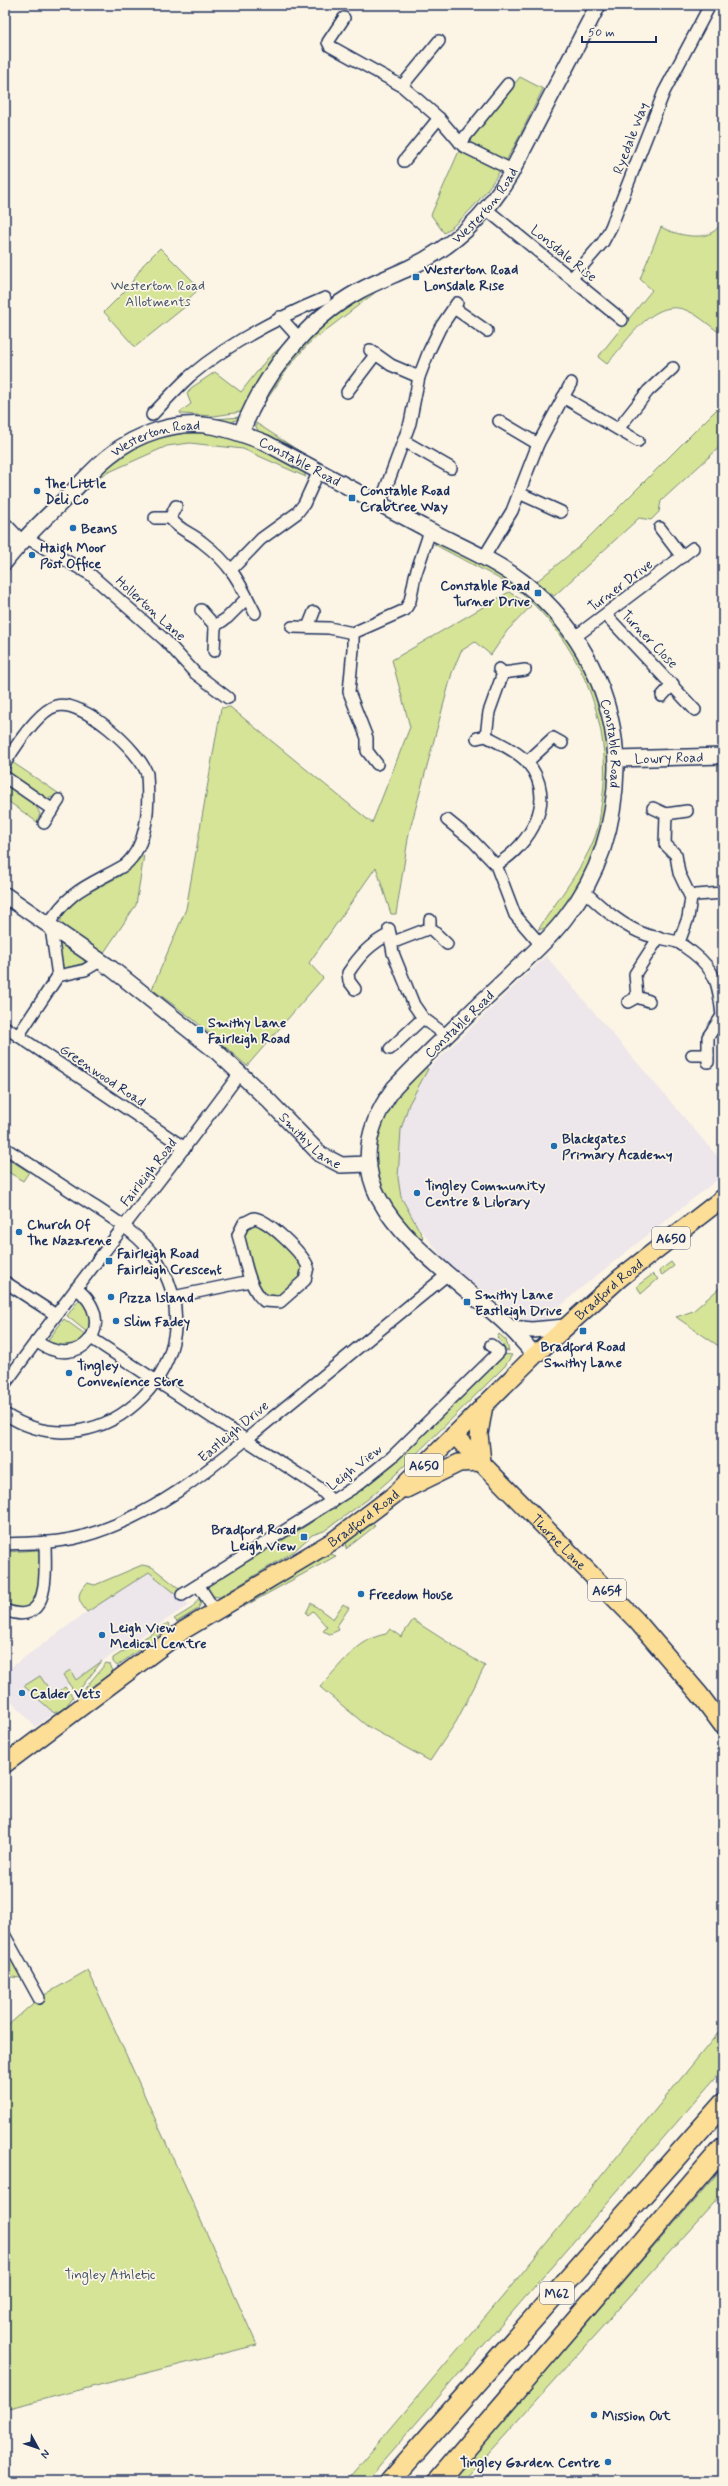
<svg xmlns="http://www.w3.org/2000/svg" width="728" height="2486" font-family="Mynerve,sans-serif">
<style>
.built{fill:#ede6ea}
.green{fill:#d6e497;stroke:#788a7a}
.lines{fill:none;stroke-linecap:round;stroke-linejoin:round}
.street-casing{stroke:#1b2f5e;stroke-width:14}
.secondary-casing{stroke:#1b2f5e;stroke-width:18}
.primary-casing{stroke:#1b2f5e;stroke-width:20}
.highway-casing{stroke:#1b2f5e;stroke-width:23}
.street{stroke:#fcf5e5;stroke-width:11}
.secondary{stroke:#fcf5e5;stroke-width:15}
.primary{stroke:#fdde96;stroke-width:17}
.highway{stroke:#fdde96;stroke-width:20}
.poi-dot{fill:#1f6fb2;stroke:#fcf5e5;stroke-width:1.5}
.labels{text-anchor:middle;stroke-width:3.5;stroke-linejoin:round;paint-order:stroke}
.shield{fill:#fcf5e5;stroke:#5e6a86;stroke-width:1}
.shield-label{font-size:13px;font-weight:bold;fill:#1b2f5e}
.street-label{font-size:14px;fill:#1b2f5e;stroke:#fcf5e5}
.poi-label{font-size:14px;font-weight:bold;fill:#1b2f5e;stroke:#fcf5e5;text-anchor:start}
.park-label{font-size:14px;fill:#405369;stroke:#fcf5e5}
</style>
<rect width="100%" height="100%" fill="#fcf5e5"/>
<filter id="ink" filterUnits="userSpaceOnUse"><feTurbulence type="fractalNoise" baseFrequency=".025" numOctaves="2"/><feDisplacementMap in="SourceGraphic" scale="8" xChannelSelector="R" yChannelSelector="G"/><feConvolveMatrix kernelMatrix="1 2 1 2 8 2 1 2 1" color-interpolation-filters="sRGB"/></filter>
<g filter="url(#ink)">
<g class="built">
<path d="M546 956 723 1163V1175L576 1292 549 1317 542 1322 532 1323 527 1322 450 1267 414 1221 401 1197 398 1178 401 1129 409 1104 428 1069Z"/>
<path d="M149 1572 189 1605 93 1667 76 1680 70 1671 63 1675 70 1684 53 1695 48 1708 54 1713 35 1727 10 1699 5 1697V1669L7 1670 87 1612Z"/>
</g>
<g class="green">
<path d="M520 77 543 89C516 142 494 197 444 233L431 215 459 151Z"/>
<path d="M723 222V335C712 328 700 316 688 311 654 295 626 343 607 364L598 357 652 290 640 279 661 227C673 234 698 240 711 233 716 231 720 225 723 222Z"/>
<path d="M160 248 200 288 184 303 186 306 135 347 104 312 128 288 143 265Z"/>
<path d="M381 288 308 344 291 364 257 414C287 356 322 318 381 288Z"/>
<path d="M282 346 270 361 241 412 214 416 181 414 180 412 191 404 187 394 191 388 215 372 241 392 267 359Z"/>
<path d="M723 403V444L661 501 659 512 651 520 639 518 554 596 536 582 581 545Z"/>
<path d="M241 417 230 423 214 419Z"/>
<path d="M256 423 327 469 260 434 256 427Z"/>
<path d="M200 431C238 436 269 453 303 471L306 477 243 449 190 443 167 446 98 477C131 447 155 434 200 431Z"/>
<path d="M440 543C479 562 517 580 547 611 612 679 629 790 586 873 576 892 561 926 538 930 557 900 585 866 596 834 599 826 600 816 601 807 615 733 585 653 530 601 507 579 463 561 434 544Z"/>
<path d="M509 592 531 606 507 631 491 655 475 642 461 651 452 673 409 833 396 914H391L376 867 309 963 323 978 247 1066 194 1020 152 989 186 909 221 708 230 707 372 823 410 727 392 660Z"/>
<path d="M12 762 58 793 54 797 45 799 11 776 10 770Z"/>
<path d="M5 784 35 804 40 814 37 822 5 799Z"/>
<path d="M144 855 136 905 103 954 61 924V917L73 901 120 876Z"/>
<path d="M59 943 84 960 85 963 62 969Z"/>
<path d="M425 1067 428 1069 409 1104 401 1129 398 1178 401 1197 423 1237 420 1240C384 1207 364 1167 384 1119 386 1113 389 1105 393 1100 402 1088 415 1078 425 1067Z"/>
<path d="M5 1157 29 1172 23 1181 5 1170Z"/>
<path d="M260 1222 304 1266 302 1276 280 1297H265L257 1284 242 1236 247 1225Z"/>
<path d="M671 1262 674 1266 662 1275 659 1271Z"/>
<path d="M653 1274 658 1279 641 1294 637 1286Z"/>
<path d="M723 1285V1349L676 1317 693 1311Z"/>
<path d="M78 1301H82L90 1316 88 1333 67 1316Z"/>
<path d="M64 1319 86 1335C76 1349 65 1347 50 1344L48 1340Z"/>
<path d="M499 1334 506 1340 509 1351 503 1350V1344L497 1338Z"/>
<path d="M502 1354 512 1355 505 1366 396 1474 368 1499 324 1531 312 1535 293 1552 220 1597 210 1596 207 1589 210 1584 309 1524 369 1482Z"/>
<path d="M372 1524 375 1526 346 1549 347 1541Z"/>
<path d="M38 1550 41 1553 42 1573 36 1600C26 1609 17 1610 5 1605V1552Z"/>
<path d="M331 1554 336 1556 243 1607 324 1555Z"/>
<path d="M142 1565 152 1567 181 1590 176 1594 149 1572 87 1612C77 1599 76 1595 87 1583L95 1585Z"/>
<path d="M199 1598 201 1603 198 1609 177 1622 174 1619 192 1608Z"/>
<path d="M311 1603 333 1619 343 1604 349 1608 337 1626 339 1630 330 1634 323 1631 327 1627 313 1611 308 1615 306 1613Z"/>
<path d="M413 1620 485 1666 456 1722 430 1761 367 1726 320 1687C340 1666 357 1639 386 1634L390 1629 401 1637Z"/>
<path d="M168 1623 170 1627 117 1666 113 1662V1658Z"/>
<path d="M102 1661 76 1694 63 1675 70 1670 76 1680Z"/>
<path d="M106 1663 110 1664 113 1671 72 1704Z"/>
<path d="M40 1676 53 1695 65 1687 73 1697 64 1709 54 1713 24 1686Z"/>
<path d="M13 1951 28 1979 5 1976V1957Z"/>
<path d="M88 1970 257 2345 5 2409V2028L39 1998Z"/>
<path d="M723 2027V2069L366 2481H346L504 2295Z"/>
<path d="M723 2167V2193L463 2481H451Z"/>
</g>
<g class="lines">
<g class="street-casing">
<g id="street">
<path d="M344 18 328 42 330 46 402 86 439 118 463 146 512 170"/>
<path d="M402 86 439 41"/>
<path d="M460 143 508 84"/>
<path d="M404 161 439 118"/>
<path d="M486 209 622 320"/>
<path d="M572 278 603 242 611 227 664 92 710 5"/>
<path d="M454 308 487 331"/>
<path d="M280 317 299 338"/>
<path d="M370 350 391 365 419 377"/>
<path d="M347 392 375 355"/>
<path d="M563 397 638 441"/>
<path d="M152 415C164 402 177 388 190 376 230 342 277 318 325 298"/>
<path d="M499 421 538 444"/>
<path d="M618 429 648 391 673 368"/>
<path d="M404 441 451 468"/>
<path d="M519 493 561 512"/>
<path d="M380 504 410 423 419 377 429 351 440 328 457 303"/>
<path d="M155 518H170L176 506"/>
<path d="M170 518C180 531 190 532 202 542 231 564 239 581 255 613"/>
<path d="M660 528 682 557"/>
<path d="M27 538 91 575 165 640 195 673 228 698"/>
<path d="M484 557 512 511 538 444 571 383"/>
<path d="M232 569 261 539 297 513 304 504 319 471"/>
<path d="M201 610 215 626 214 651"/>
<path d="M606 615 695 710"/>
<path d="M215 626 227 618 247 598"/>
<path d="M292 627 329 628 353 633 405 610 410 601 415 576 430 531"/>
<path d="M308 627 314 612"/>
<path d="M353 633V649L349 692 367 738V751L377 764"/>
<path d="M575 637 693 548"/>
<path d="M499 669 503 673 525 670"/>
<path d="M662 696 673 684"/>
<path d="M486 736 489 712 503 673"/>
<path d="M477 738 486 736C499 743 517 751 527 762 559 799 530 845 496 865"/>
<path d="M527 762 553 738 562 743"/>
<path d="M5 763C15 747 38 711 56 706 83 699 139 750 147 774 149 804 149 844 125 865 89 886 71 888 48 925"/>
<path d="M5 777 53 810"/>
<path d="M653 808 666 814 687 811"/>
<path d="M666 814 665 844 676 855 679 873 691 898"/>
<path d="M447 820 473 841 496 865 515 915 541 945"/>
<path d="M44 823 59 800"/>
<path d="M584 891C602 908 623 927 647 935 657 938 667 939 677 942 682 944 687 949 692 952 717 971 719 987 722 1016L708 1037V1055"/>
<path d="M430 920V928L447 944"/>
<path d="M51 928 58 976 85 970 100 961"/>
<path d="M389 929 393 953 414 1005 423 1018 447 1036"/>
<path d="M679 942 688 918 691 898 696 895 723 893"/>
<path d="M391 943 430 928"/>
<path d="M355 989 349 981 348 973C360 955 370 944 390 934"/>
<path d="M637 997 635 974 659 937"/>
<path d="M628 1002 637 997 649 1001"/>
<path d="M5 1027 185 1148"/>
<path d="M18 1036 58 976"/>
<path d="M390 1049 423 1018"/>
<path d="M692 1055H708V1062"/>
<path d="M5 1148C31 1165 57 1182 83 1199 110 1217 139 1233 157 1260 222 1357 103 1478 5 1414"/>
<path d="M254 1218C269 1220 303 1254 308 1267L305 1280 280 1302 264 1301C247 1286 245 1257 238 1235L244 1223Z"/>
<path d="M5 1282 56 1315"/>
<path d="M173 1297 250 1281"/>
<path d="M91 1338 318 1487 333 1502"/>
<path d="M36 1341C80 1374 121 1323 76 1288"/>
<path d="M5 1384C81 1278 164 1178 240 1073"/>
<path d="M5 1544C30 1543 56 1543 80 1537 163 1515 224 1457 288 1405 341 1361 395 1318 448 1274"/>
<path d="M199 1586 215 1611"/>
<path d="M182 1595 356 1486 392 1457 499 1352 491 1345"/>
<path d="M5 1610C52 1629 45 1569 45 1542"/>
<path d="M5 1936 39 1998"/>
</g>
</g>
<g class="secondary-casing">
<g id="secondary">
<path id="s1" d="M241 433C264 375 304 321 359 291 375 282 392 276 409 268 451 248 486 216 510 175L598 5"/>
<path d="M5 526 21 543"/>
<path id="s2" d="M5 562C24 537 48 516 70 494 83 481 95 467 109 456 135 434 177 420 211 426 230 429 248 436 266 443 319 471 371 499 423 527 457 545 493 559 523 582 580 626 616 697 616 768 615 822 600 874 566 917 550 939 528 957 509 976 470 1013 431 1049 394 1088 324 1184 411 1242 478 1300 489 1309 501 1318 510 1328 519 1336 526 1346 535 1355"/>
<path id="s3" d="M616 759 723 756"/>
<path id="s4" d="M5 895 112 969 217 1052 269 1101 320 1154 341 1165 369 1164"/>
<path d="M511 1328 532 1330 565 1327"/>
</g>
</g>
<g class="primary-casing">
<g id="primary">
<path id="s5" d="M454 1435 636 1620 700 1695 723 1726"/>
<path d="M482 1462 479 1434 484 1405"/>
<path d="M406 1489 459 1463 482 1462"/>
<path id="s6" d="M5 1764 184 1630 333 1541 394 1495 535 1355 620 1278 723 1198"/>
</g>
</g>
<g class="highway-casing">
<g id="highway">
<path d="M390 2481 723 2104"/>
<path d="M438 2481 723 2148"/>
</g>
</g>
<use href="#street" class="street"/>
<use href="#secondary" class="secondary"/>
<use href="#primary" class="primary"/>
<use href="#highway" class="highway"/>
</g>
</g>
<g class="poi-dot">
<rect x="412" y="273" width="8" height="8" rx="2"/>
<circle cx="37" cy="491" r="4"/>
<rect x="348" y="494" width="8" height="8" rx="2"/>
<circle cx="73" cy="528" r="4"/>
<circle cx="32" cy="555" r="4"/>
<rect x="534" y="589" width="8" height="8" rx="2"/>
<rect x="196" y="1026" width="8" height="8" rx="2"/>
<circle cx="554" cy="1146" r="4"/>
<circle cx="417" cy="1193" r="4"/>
<circle cx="19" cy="1232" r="4"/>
<rect x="105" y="1257" width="8" height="8" rx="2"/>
<circle cx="111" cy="1297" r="4"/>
<rect x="463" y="1298" width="8" height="8" rx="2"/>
<circle cx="116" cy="1321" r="4"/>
<rect x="579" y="1327" width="8" height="8" rx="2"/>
<circle cx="69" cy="1373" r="4"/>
<rect x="300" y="1533" width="8" height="8" rx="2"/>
<circle cx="361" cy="1594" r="4"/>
<circle cx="102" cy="1635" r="4"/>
<circle cx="22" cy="1693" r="4"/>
<circle cx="594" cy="2415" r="4"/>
<circle cx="608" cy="2462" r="4"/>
</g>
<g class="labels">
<g class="shield">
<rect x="652" y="1227" width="38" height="22" rx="3"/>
<rect x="405" y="1454" width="38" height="22" rx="3"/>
<rect x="588" y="1579" width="38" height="22" rx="3"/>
<rect x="540" y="2282" width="34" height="22" rx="3"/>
</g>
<g class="shield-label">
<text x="671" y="1243">A650</text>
<text x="424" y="1470">A650</text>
<text x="607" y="1595">A654</text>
<text x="557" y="2298">M62</text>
</g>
<g class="street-label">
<text transform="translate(630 138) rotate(-69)" y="5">Ryedale Way</text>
<text dy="5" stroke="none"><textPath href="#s1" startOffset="343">Westerton Road</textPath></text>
<text transform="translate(564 253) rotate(39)" y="5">Lonsdale Rise</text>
<text dy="5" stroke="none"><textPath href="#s2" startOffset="200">Westerton Road</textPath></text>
<text dy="5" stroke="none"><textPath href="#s2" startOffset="354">Constable Road</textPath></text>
<text transform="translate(620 585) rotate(-37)" y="5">Turner Drive</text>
<text transform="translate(151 608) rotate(42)" y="5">Hollerton Lane</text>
<text transform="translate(650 639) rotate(46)" y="5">Turner Close</text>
<text dy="5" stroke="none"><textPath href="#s2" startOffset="798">Constable Road</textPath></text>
<text dy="5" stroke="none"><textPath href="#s3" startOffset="53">Lowry Road</textPath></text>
<text transform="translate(459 1024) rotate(-44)" y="5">Constable Road</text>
<text transform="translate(103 1075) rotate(34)" y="5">Greenwood Road</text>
<text dy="5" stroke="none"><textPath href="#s4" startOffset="393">Smithy Lane</textPath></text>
<text transform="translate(148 1172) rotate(-52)" y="5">Fairleigh Road</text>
<text dy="5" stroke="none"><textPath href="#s6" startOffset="771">Bradford Road</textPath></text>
<text transform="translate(233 1431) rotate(-40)" y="5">Eastleigh Drive</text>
<text transform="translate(354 1467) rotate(-38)" y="5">Leigh View</text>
<text dy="5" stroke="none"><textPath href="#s6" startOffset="435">Bradford Road</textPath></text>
<text dy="5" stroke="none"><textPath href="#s5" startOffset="150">Thorpe Lane</textPath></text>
</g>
<g class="poi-label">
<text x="424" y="274">Westerton Road<tspan x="424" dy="16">Lonsdale Rise</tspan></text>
<text x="45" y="488">The Little<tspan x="45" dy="16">Deli Co</tspan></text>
<text x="360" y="495">Constable Road<tspan x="360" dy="16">Crabtree Way</tspan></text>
<text x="81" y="533">Beans</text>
<text x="40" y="552">Haigh Moor<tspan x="40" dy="16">Post Office</tspan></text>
<text x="530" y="590" text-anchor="end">Constable Road<tspan x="530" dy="16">Turner Drive</tspan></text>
<text x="208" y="1027">Smithy Lane<tspan x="208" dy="16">Fairleigh Road</tspan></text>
<text x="562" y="1143">Blackgates<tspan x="562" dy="16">Primary Academy</tspan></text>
<text x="425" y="1190">Tingley Community<tspan x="425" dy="16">Centre &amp; Library</tspan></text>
<text x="27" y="1229">Church Of<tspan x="27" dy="16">The Nazarene</tspan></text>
<text x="117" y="1258">Fairleigh Road<tspan x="117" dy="16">Fairleigh Crescent</tspan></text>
<text x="475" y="1299">Smithy Lane<tspan x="475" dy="16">Eastleigh Drive</tspan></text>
<text x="119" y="1302">Pizza Island</text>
<text x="124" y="1326">Slim Fadey</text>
<text x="583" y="1351" text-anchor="middle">Bradford Road<tspan x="583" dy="16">Smithy Lane</tspan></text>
<text x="77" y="1370">Tingley<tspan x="77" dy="16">Convenience Store</tspan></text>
<text x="296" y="1534" text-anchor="end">Bradford Road<tspan x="296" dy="16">Leigh View</tspan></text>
<text x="369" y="1599">Freedom House</text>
<text x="110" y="1632">Leigh View<tspan x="110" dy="16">Medical Centre</tspan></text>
<text x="30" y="1698">Calder Vets</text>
<text x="602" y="2420">Mission Out</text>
<text x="600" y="2467" text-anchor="end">Tingley Garden Centre</text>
</g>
<g class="park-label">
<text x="158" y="290">Westerton Road<tspan x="158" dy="16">Allotments</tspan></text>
<text x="110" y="2279">Tingley Athletic</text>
</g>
</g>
<rect width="728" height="2486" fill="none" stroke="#fcf5e5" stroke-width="20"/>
<rect x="10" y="10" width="708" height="2466" fill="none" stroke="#1b2f5e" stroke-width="1.5" filter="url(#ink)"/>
<g transform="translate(38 2448) rotate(130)" stroke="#fcf5e5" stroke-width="3" paint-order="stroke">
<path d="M0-3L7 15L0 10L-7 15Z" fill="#1b2f5e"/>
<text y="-6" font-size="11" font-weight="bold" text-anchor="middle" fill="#1b2f5e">N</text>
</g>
<path d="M582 36v6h74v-6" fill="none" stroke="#1b2f5e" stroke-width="2"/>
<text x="588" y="36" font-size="12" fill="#1b2f5e" stroke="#fcf5e5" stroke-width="3" paint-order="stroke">50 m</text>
</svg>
